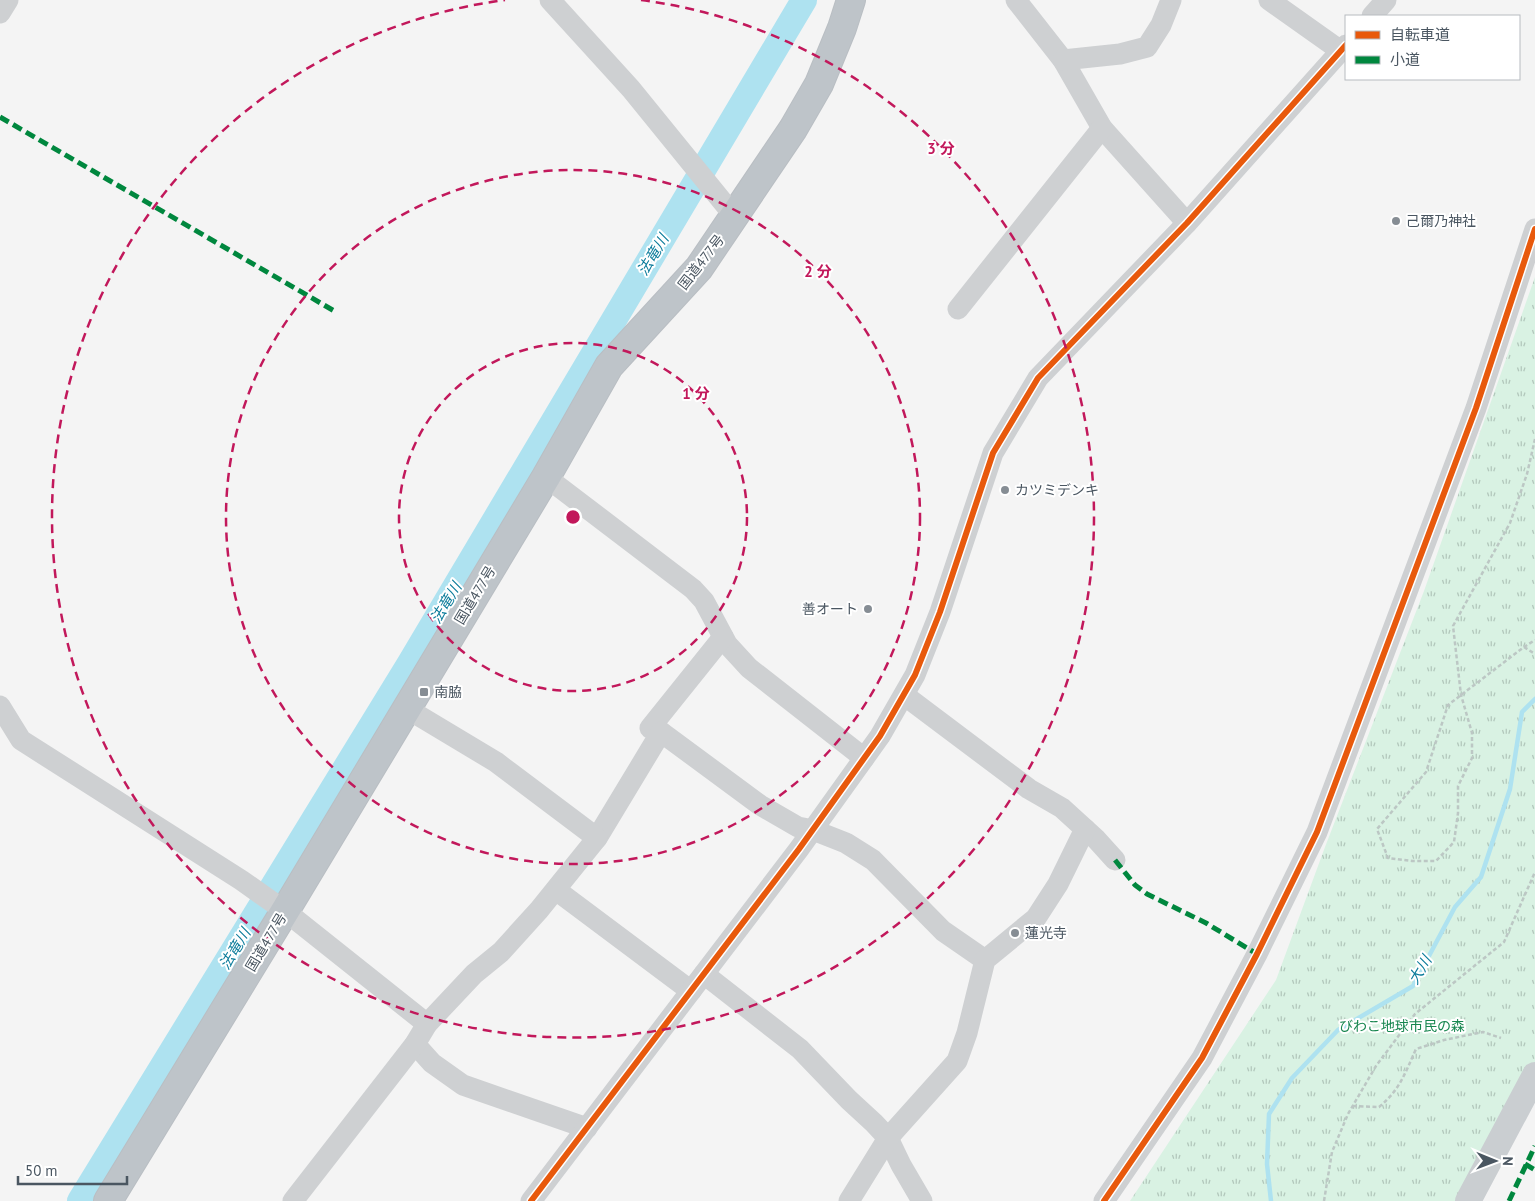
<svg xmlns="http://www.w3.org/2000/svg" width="1535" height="1201" font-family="'PT Sans','Noto Sans JP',sans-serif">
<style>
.park{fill:url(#park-tufts)}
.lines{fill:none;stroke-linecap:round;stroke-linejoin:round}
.stream{stroke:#aee2f0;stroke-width:4.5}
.river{stroke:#aee2f0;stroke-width:26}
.highway-casing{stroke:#b9bec3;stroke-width:30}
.path{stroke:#bcc7c4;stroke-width:2.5;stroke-dasharray:4 2.5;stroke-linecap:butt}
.minor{stroke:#ced0d2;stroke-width:21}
.major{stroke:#caced1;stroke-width:26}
.highway{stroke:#bec4c9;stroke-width:28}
.quiet{stroke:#00873e;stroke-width:5;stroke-dasharray:10 5;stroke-linecap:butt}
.cycleway-casing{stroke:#fff;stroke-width:9}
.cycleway{stroke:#e8590c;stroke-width:6}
.ring{fill:none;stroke:#c2185b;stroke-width:2.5;stroke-dasharray:9 6}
.poi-dot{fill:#868d94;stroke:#fff;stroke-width:2}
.labels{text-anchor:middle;stroke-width:4;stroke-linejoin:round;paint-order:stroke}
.poi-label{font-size:14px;fill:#4a5661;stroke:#fff;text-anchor:start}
.street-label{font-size:14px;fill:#4a5661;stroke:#fff}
.park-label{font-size:14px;fill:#17864f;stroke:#fff}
.water-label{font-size:15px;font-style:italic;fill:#0c7c9b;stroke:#fff}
.centre{fill:#c2185b;stroke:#fff;stroke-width:2.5}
.ring-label{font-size:15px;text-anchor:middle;font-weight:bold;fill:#c2185b;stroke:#fff;stroke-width:4;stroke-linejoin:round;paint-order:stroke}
</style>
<defs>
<pattern id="park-tufts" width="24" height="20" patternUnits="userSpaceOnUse" patternTransform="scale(1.25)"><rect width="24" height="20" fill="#d9f2e3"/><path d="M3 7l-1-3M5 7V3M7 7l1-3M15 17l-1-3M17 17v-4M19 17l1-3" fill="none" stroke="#b2c7bb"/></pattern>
</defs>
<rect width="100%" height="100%" fill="#f4f4f4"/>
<path class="park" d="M1535 277V1063L1455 1201H1130L1276 980 1325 847 1424 591Z"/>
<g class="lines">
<path class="stream" d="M1271 1201 1267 1164 1269 1114 1292 1078 1338 1030 1413 986 1455 907 1481 877 1510 789 1522 712 1535 699"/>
<path class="river" d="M80 1201 410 663 804 0"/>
<g class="highway-casing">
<path id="highway" d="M108 1201 285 911 546 477 609 366 699 268 793 129 819 84 842 28 851 0"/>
</g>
<g class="path">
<path d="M1535 439 1527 474 1510 523 1453 626 1461 695 1472 733V758L1458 786V813L1454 842 1436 861H1412L1388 858 1377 829 1426 772 1448 705 1524 647 1535 640"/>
<path d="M1524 647 1535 654"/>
<path d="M1353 1106 1379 1107C1400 1090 1405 1073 1416 1049L1444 1040 1483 1032 1501 1038"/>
<path d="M1324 1201 1332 1152 1348 1114 1376 1066 1415 1014 1504 942 1535 872"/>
</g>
<g class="minor">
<path d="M550 0 631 89 735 217"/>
<path d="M1016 0 1063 60 1102 128 1187 223"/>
<path d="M1269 0 1341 51"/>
<path d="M0 13 8 0"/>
<path d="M1372 16 1386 0"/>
<path d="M1063 60 1120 54 1147 47 1161 25 1171 0"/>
<path d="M958 309 1102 128"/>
<path d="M546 477 693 589 704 601 727 644 749 668 864 758"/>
<path d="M723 637 650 728 661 732 760 805 798 827 813 830 846 843 873 860 943 931 985 960"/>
<path d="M904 695 1029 789 1062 808 1096 839 1115 860"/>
<path d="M0 706 21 740 241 880 285 911 427 1024"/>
<path d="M597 838 661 732"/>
<path d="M556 890 691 991"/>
<path d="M704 974 800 1049 849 1100 874 1123 888 1138 901 1165 922 1201"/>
<path d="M415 1044 432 1063 463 1085 587 1128"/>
<path d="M293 1201 415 1044 427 1024 474 974 501 952 539 910 597 838 496 762 406 708"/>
<path d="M531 1201 799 849 880 736 915 675 940 612 993 453 1038 378 1187 223 1346 45"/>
<path d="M849 1201 888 1138 957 1061 967 1033 985 960 1036 918 1058 884 1085 829"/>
<path d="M1104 1201 1202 1058 1257 954 1317 832 1476 408 1535 229"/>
</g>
<path class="major" d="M1468 1201 1535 1075"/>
<use href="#highway" class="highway"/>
<g class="quiet">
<path d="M0 117 336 312"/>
<path d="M1115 860 1135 885 1147 894 1206 923 1257 954"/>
<path d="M1525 1164 1535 1170"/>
<path d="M1509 1201 1535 1146"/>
</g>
<g class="cycleway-casing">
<g id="cycleway">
<path d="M531 1201 799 849 880 736 915 675 940 612 993 453 1038 378 1187 223 1346 45"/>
<path d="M1104 1201 1202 1058 1257 954 1317 832 1476 408 1535 229"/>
</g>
</g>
<use href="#cycleway" class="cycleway"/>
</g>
<g class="ring">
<circle cx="573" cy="517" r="174"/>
<circle cx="573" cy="517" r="347"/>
<path d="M641 0A521 521 0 1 1 505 0"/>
</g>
<g class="poi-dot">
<circle cx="1396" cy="221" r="5"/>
<circle cx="1005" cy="490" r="5"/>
<circle cx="868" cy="609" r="5"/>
<rect x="419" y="687" width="10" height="10" rx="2.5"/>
<circle cx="1015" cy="933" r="5"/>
</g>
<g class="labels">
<g class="poi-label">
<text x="1406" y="226">己爾乃神社</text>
<text x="1015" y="495">カツミデンキ</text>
<text x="858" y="614" text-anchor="end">善オート</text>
<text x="434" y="697">南脇</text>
<text x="1025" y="938">蓮光寺</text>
</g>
<g class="street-label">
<text transform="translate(701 262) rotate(-52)" y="5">国道477号</text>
<text transform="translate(475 595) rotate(-59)" y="5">国道477号</text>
<text transform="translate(266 942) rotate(-59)" y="5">国道477号</text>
</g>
<g class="park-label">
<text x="1402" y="1031">びわこ地球市民の森</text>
</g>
<g class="water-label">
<text transform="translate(653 255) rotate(-59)" y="5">法竜川</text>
<text transform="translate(446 603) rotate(-59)" y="5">法竜川</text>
<text transform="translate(235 949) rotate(-59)" y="5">法竜川</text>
<text transform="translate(1420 970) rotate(-59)" y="5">大川</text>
</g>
</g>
<circle cx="573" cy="517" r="8" class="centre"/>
<g class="ring-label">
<text x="941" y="154">3 分</text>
<text x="818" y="277">2 分</text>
<text x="696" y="399">1 分</text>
</g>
<rect x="1345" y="15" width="175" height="65" fill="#ffffff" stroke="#b7bbc0"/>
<rect x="1355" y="31" width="25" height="8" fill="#e8590c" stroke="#b7bbc0"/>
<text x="1390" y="40" font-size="15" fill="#4a5661">自転車道</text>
<rect x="1355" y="56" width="25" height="8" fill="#00873e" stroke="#b7bbc0"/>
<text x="1390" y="65" font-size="15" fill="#4a5661">小道</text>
<g transform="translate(1495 1161) rotate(91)" stroke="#ffffff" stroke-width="4" paint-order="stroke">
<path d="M0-4L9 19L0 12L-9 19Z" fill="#4a5661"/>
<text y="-8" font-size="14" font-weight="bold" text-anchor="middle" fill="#4a5661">N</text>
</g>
<path d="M18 1176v8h109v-8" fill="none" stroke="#4a5661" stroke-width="2.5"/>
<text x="25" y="1176" font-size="15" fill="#4a5661" stroke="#ffffff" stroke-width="4" paint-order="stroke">50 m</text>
</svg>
